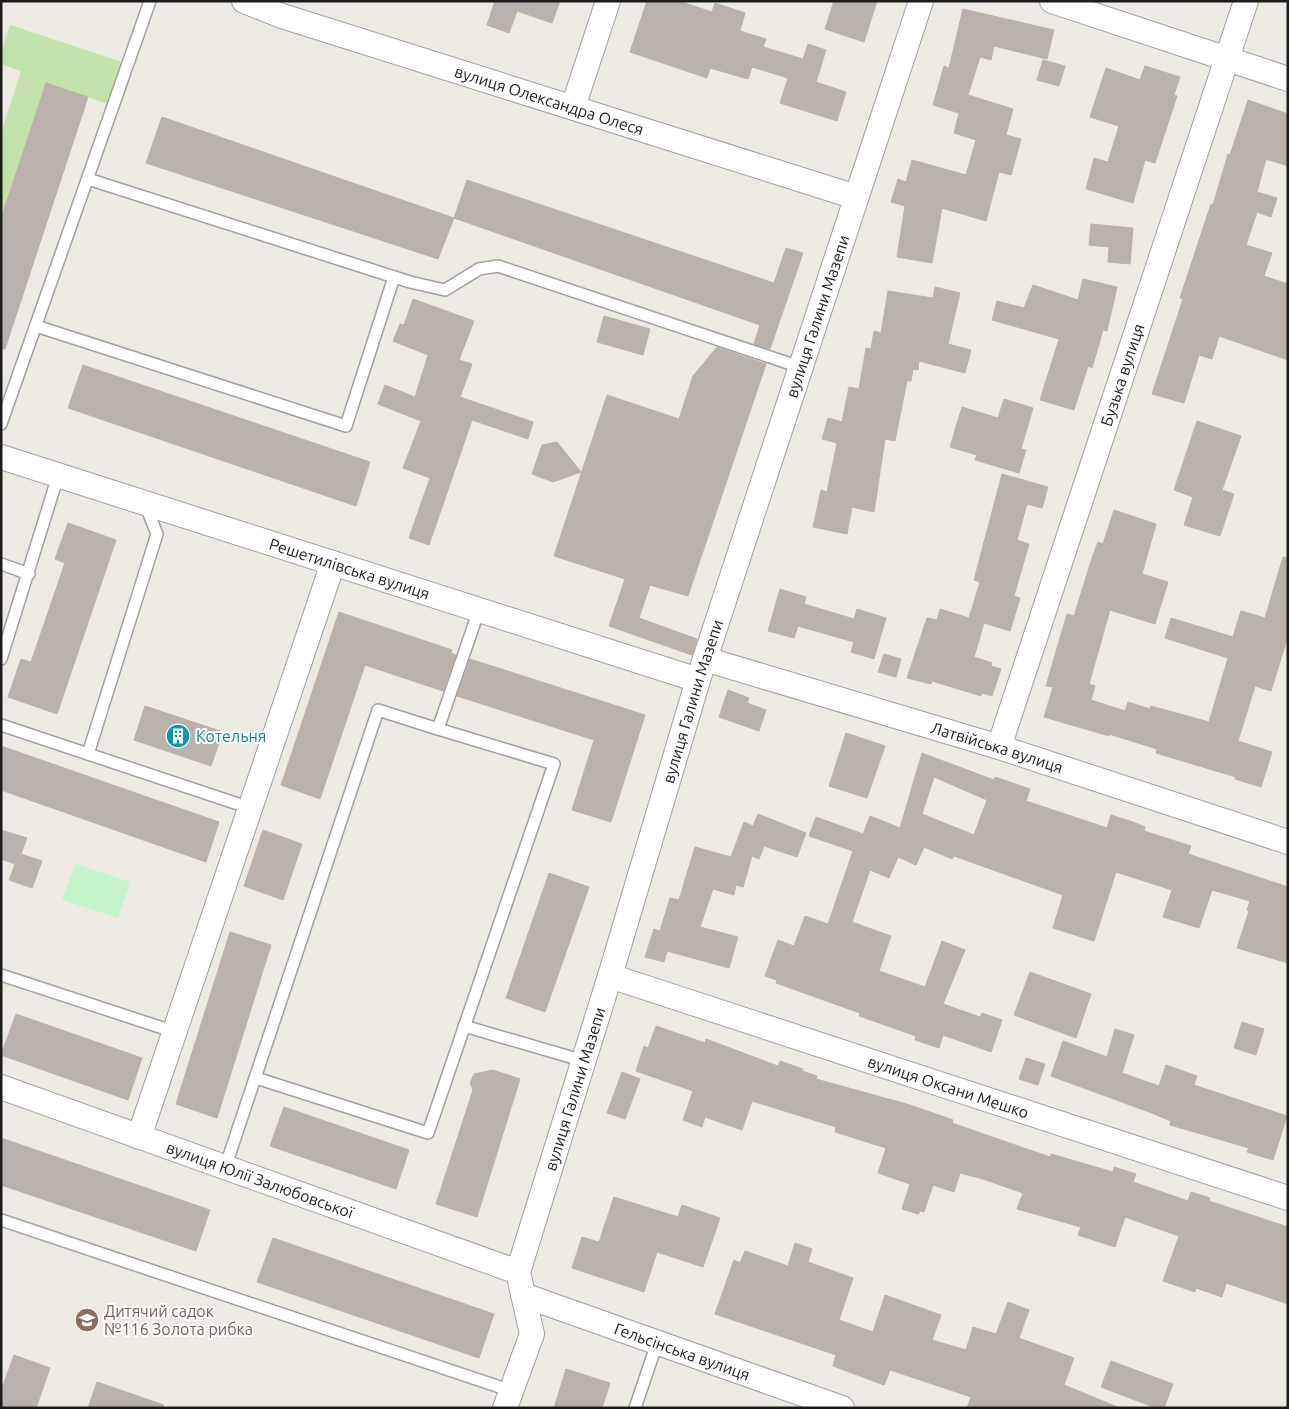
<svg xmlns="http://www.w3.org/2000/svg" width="1289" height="1409" font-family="Ubuntu,sans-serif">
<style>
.grass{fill:#c3e2ac}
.park{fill:#c2f3c9}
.building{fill:#b9b2ac;stroke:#bcb1a6;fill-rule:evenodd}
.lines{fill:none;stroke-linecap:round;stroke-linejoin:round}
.service-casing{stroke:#a0a0a0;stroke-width:14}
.minor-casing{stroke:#a0a0a0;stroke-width:26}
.service{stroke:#fff;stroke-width:11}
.minor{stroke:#fff;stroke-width:24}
.labels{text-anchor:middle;stroke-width:4;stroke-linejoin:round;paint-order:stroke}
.street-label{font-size:16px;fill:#1c1c1c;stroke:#fff}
.culture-label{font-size:16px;fill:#0d838f;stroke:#fff;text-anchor:start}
.education-label{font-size:16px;fill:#785e54;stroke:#fff;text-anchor:start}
</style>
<rect width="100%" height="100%" fill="#eceae2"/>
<path class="grass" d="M10 25 125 63 111 105 46 83 1 219V133L21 71 1 64V52Z"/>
<path class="park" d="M75 864 130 882 118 918 62 900Z"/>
<g class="building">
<path d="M495 1H560L552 23 517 11 509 33 487 25Z"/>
<path d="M647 1H679L712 12 715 3 745 13 740 31 766 39 763 47 803 59 808 44 826 50 816 82 846 92 837 121 780 103 788 78 752 67 748 79 710 68 707 78 630 52Z"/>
<path d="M834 1H877L864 42 825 29Z"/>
<path d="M963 9 1054 30 1047 59 994 46 991 60 980 57 968 95 1013 109 1006 135 1021 139 1011 175 999 172 986 221 942 208 932 263 897 257 905 206 891 202 898 179 906 182 912 160 966 175 976 140 954 133 959 113 933 105 944 66 949 68Z"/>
<path d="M1043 60 1065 66 1059 86 1037 80Z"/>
<path d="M1145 66 1180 77 1174 95 1177 96 1155 163 1145 160 1133 203 1086 189 1094 158 1108 162 1119 126 1090 117 1106 68 1140 80Z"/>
<path d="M46 83 88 97 5 349 1 348V219Z"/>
<path d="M1248 100 1288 114V166L1266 159 1257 192 1277 198 1271 217 1257 212 1246 245 1272 253 1264 276 1288 284V360L1219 336 1212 359 1199 355 1184 403 1152 394 1183 299 1180 298 1211 204 1213 205 1228 154 1230 155Z"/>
<path d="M162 117 454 218 438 259 146 163Z"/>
<path d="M467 180 774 283 786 248 803 253 770 349 754 344 760 325 454 218Z"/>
<path d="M1091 224 1133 228 1130 264 1108 262 1109 247 1089 245Z"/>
<path d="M1083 279 1117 287 1107 331 1103 330 1092 368 1088 366 1074 410 1040 400 1059 339 992 320 997 301 1024 308 1033 285 1078 300Z"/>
<path d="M935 287 960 293 948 344 971 350 965 373 919 361 918 370 913 369 911 381H907L895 441 885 439 874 512 852 507 847 534 813 527 821 490 827 492 837 443 822 439 828 418 842 422 849 387 859 389 866 348 871 349 874 331 881 333 888 291 933 298Z"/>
<path d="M413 299 474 321 459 360 472 364 460 397 533 422 528 439 472 420 429 545 409 538 430 478 403 468 421 421 378 404 385 385 415 397 428 355 393 341 400 324 404 325Z"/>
<path d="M604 316 650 329 643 355 597 342Z"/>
<path d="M717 347 766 364 688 596 650 585 639 618 697 639 692 655 609 626 625 579 554 556 607 395 679 419 693 376Z"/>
<path d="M83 365 370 462 356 506 68 408Z"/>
<path d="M1004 399 1033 408 1021 449 1026 450 1019 473 975 460 977 455 950 447 962 407 998 418Z"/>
<path d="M1197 421 1241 436 1222 490 1234 494 1220 536 1184 525 1193 497 1174 490Z"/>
<path d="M557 442 581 472 553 482 532 474 542 445Z"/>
<path d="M1002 474 1048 487 1042 508 1027 504 1017 540 1029 544 1014 596 1020 598 1010 631 984 623 974 657 992 663 991 666 1001 669 992 696 982 693 981 696 932 681 931 684 907 678 927 618 937 620 940 609 969 618 980 582 974 580Z"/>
<path d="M1114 510 1156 524 1142 574 1168 582 1155 624 1110 610 1089 684 1095 686 1091 700 1125 711 1128 702 1150 709 1151 706 1209 722 1228 658 1165 638 1171 618 1233 637 1241 611 1265 618 1283 557 1288 558V636L1271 691 1255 686 1238 741 1272 752 1261 787 1235 779 1236 777 1156 753 1157 749 1109 734V736L1044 717 1053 687 1046 686 1067 614 1074 616 1092 558 1098 542 1103 544Z"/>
<path d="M68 523 116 540 57 714 8 697 21 659 31 662 65 563 55 559Z"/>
<path d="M780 589 806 597 804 604 854 619 857 609 886 618 874 659 851 652 854 642 798 626 794 638 768 631Z"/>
<path d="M339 612 452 650 451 653 456 655 443 691 365 665 320 799 281 785Z"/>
<path d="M884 654 901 659 896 677 878 672Z"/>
<path d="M470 659 645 715 611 822 572 810 594 740 457 696Z"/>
<path d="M728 690 749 698 747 703 766 710 759 731 719 717Z"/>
<path d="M145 706 223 732 211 766 134 740Z"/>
<path d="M846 733 885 746 867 798 829 786Z"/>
<path d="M1 746 219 822 206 862 1 790Z"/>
<path d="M922 753 994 780 995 777 1030 789 1026 801 1107 828 1111 815 1133 822 1145 827 1144 831 1191 846 1188 854 1288 887V963L1237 948 1249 911 1247 910 1250 901 1212 890 1199 928 1163 917 1172 890 1116 872 1094 941 1053 928 1063 895 954 856 952 859 924 847 916 865 898 857 889 878 870 870 852 922 891 936 879 971 925 987 942 941 965 950 943 1004 980 1017 982 1013 1002 1020 991 1052 943 1035 939 1048 915 1040 916 1036 859 1016 860 1013 776 983 777 980 765 976 778 940 794 946 805 916 828 924 853 851 809 836 816 817 863 834 870 816 900 828ZM934 777 987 800 974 835 922 814Z"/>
<path d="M758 814 806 833 797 857 764 846 759 859 752 856 743 887 736 885 734 895 713 889 700 927 738 937 729 968 667 951 664 962 645 957 654 929 660 931 670 898 679 900 695 847 731 857 744 822 753 826Z"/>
<path d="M1 830 27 838 21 854 42 861 32 888 9 880 15 864 1 859Z"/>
<path d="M263 830 302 844 283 900 244 886Z"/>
<path d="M549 873 589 887 545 1012 506 998Z"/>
<path d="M230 932 271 945 217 1118 176 1104Z"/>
<path d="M1030 972 1091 994 1076 1038 1014 1015Z"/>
<path d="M16 1014 142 1058 128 1100 1 1055Z"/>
<path d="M1242 1022 1264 1029 1256 1055 1234 1048Z"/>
<path d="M656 1026 705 1043 706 1039 778 1066 780 1061 803 1069 802 1071 817 1076 816 1079 910 1105 953 1120 952 1123 1050 1157 1051 1154 1113 1172 1114 1167 1136 1174 1133 1182 1188 1201 1191 1192 1210 1198 1209 1201 1288 1227V1304L1226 1283 1222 1297 1196 1288 1195 1292 1163 1281 1179 1236 1125 1217 1115 1247 1078 1235 1081 1227 1017 1209 1023 1193 983 1179 960 1173 954 1192 933 1185 924 1212 920 1211 918 1214 902 1209 910 1184 878 1173 886 1148 835 1132 836 1127 752 1101 742 1130 705 1117 702 1127 683 1120 693 1091 636 1071 644 1046 648 1048Z"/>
<path d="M1115 1029 1134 1035 1122 1073 1159 1086 1166 1065 1197 1076 1194 1085 1287 1116 1273 1160 1247 1152 1249 1148 1170 1125 1171 1121 1149 1112 1051 1076 1063 1041 1107 1057Z"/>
<path d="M1026 1058 1045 1064 1038 1085 1019 1079Z"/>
<path d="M493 1070 520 1079 477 1217 436 1204 473 1090 470 1083 474 1074Z"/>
<path d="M622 1072 640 1079 625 1119 607 1113Z"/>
<path d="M284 1107 409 1150 396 1189 270 1146Z"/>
<path d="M1 1138 210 1210 196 1251 1 1185Z"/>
<path d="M614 1197 678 1217 682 1205 720 1218 703 1267 657 1252 644 1292 572 1268 582 1237 599 1242Z"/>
<path d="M273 1238 494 1314 479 1358 257 1282Z"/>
<path d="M795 1243 812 1249 808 1262 853 1278 839 1320 873 1332 885 1295 941 1315 932 1340 966 1350 973 1327 996 1334 1008 1302 1029 1310 1019 1338 1074 1358 1064 1385 1120 1408H967L971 1397 890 1370 884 1385 833 1366 836 1355 715 1314 734 1260 740 1263 745 1251 788 1266Z"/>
<path d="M14 1355 50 1368 36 1408H1V1391Z"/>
<path d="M1111 1361 1173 1384 1164 1408H1156L1101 1387Z"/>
<path d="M566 1369 610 1383 602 1408H554Z"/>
<path d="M97 1382 164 1405 163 1408H88Z"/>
</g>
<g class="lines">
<g class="service-casing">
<g id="service">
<path d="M88 179 410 282 445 290 479 269 498 266 800 367"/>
<path d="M36 326 346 426 394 277"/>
<path d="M1 424 150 1"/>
<path d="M1 564 29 574"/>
<path d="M1 659 58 476"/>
<path d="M1 725 250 808"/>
<path d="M88 754 157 534 145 504"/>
<path d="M1 975 175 1032"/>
<path d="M464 1026 584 1061"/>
<path d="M256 1078 428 1133 554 764 438 729 479 610"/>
<path d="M225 1168 378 710 438 729"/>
<path d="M1 1220 512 1391"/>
<path d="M635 1408 657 1343"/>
</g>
</g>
<g class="minor-casing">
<g id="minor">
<path id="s1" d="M244 1 282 16 856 197"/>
<path d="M1052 1 1288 79"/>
<path d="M573 107 608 1"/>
<path id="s2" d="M1 457 698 680"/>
<path id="s3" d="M705 659 999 747 1288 842"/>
<path id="s4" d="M999 747 1246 1"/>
<path id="s5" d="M610 976 1288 1198"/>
<path id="s6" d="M1 1087 518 1272"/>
<path d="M139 1137 333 563"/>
<path id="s7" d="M523 1295 842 1408"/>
<path id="s8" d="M505 1408 532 1334 518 1272 610 976 698 680 921 1"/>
</g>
</g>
<use href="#service" class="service"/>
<use href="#minor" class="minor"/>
</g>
<defs>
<g id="building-disc" transform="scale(1.25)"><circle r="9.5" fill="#0f9aa8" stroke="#fff"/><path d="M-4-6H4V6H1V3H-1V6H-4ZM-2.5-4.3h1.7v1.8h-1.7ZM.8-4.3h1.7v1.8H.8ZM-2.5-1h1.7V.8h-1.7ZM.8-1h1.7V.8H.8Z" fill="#fff"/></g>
<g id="school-disc" transform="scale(1.25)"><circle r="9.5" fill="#8d6e63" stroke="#fff"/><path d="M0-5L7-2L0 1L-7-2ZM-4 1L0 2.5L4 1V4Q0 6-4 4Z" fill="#fff"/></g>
</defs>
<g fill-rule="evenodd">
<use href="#building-disc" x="178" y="736"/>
<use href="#school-disc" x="87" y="1320"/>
</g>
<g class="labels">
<g class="street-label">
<text dy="6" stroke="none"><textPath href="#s1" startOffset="321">вулиця Олександра Олеся</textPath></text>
<text dy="6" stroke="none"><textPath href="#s8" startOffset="1144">вулиця Галини Мазепи</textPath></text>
<text dy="6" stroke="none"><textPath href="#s4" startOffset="392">Бузька вулиця</textPath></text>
<text dy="6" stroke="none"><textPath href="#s2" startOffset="366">Решетилівська вулиця</textPath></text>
<text dy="6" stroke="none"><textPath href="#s8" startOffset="739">вулиця Галини Мазепи</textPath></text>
<text dy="6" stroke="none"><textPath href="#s3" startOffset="305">Латвійська вулиця</textPath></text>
<text dy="6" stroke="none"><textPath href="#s5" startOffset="356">вулиця Оксани Мешко</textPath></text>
<text dy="6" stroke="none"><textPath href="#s8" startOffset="334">вулиця Галини Мазепи</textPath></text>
<text dy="6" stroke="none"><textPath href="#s6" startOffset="275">вулиця Юлії Залюбовської</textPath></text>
<text dy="6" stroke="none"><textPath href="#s7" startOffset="169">Гельсінська вулиця</textPath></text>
</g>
<g class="culture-label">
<text x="196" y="742">Котельня</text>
</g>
<g class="education-label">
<text x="104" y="1317">Дитячий садок<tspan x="104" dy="18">№116 Золота рибка</tspan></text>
</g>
</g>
<rect width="1289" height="1409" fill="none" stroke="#1c1c1c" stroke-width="5"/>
</svg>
